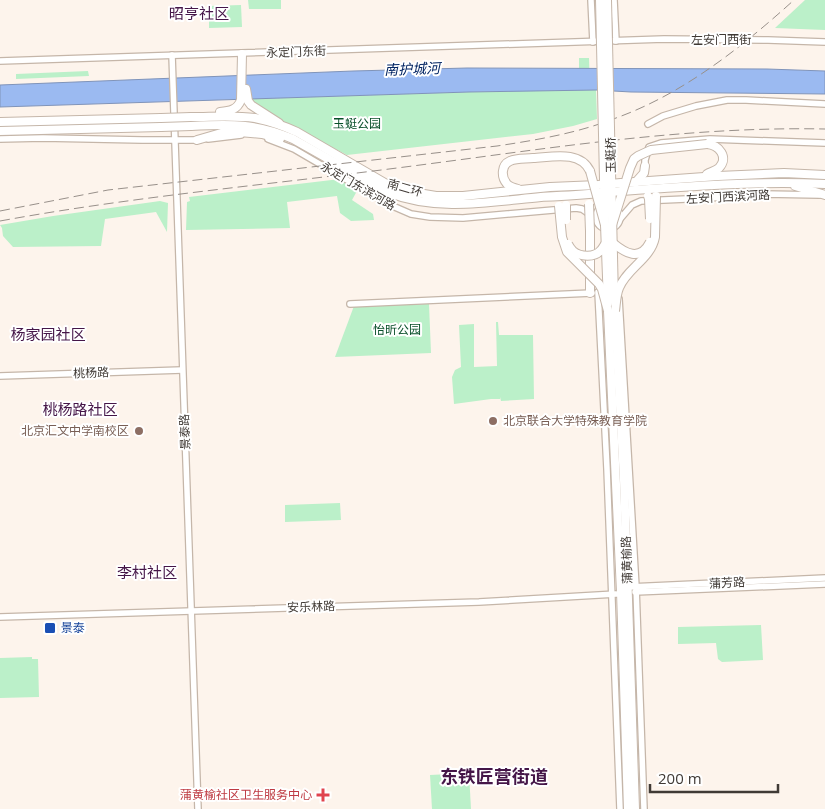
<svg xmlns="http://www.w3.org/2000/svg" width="825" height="809" font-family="'Open Sans','Noto Sans SC',sans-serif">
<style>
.green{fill:#bbf0c9}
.water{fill:#9bbaf1;stroke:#8094b9}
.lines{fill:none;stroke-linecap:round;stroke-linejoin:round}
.tertiary-casing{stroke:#c5b6a9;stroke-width:8}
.primary-casing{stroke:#c5b6a9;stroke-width:10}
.trunk-casing{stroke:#c5b6a9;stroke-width:10}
.tertiary{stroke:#fff;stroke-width:5.5}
.primary{stroke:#fff;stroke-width:8}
.trunk{stroke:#fff;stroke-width:8}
.rail{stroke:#98908a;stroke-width:1;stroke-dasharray:10 5;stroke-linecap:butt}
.primary-bridge-casing{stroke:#c5b6a9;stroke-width:10;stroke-linecap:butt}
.trunk-bridge-casing{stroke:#c5b6a9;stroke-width:10;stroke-linecap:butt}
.primary-bridge{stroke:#fff;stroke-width:8}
.trunk-bridge{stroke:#fff;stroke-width:8}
.education-dot{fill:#8d6e63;stroke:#fff;stroke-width:2}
.transit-dot{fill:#1a4fb4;stroke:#fff;stroke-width:2}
.health-dot{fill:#e0444e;stroke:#fff;stroke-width:2}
.labels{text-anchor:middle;stroke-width:4;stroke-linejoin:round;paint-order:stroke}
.street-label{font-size:12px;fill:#403a35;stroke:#fff}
.park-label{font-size:12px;fill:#084f29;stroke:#fff}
.education-label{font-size:12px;fill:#785e54;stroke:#fff;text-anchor:start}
.transit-label{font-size:12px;fill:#164399;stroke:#fff;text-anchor:start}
.health-label{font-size:12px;fill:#be3a42;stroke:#fff;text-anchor:end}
.water-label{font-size:14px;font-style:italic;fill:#032563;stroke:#fff}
.quarter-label{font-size:15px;fill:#451648;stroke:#fff}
.district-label{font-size:18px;font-weight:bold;fill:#451648;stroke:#fff}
</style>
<rect width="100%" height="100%" fill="#fdf4ec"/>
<g class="green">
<path d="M248 0H281V9H249Z"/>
<path d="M805 0H825V30L775 28Z"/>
<path d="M241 5 242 27 209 28V6Z"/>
<path d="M579 58H589L590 90H596L597 119 573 126 533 134 347 155 262 111 251 99 469 92 579 90Z"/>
<path d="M88 71 89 76 16 79V74Z"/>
<path d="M340 179 357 191 352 200 373 214 374 220 351 221 340 213 337 196 287 202 290 228 186 230 187 202 190 201 189 197Z"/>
<path d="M160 201 168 203 167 232 156 212 105 219 101 246 13 247 3 236 2 228 0 225 53 216Z"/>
<path d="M429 304 431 353 335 357 354 306Z"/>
<path d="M496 322H498L499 335H533L534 399 501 401 500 397V399H491L454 404 452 377 455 370 461 367 459 325 474 324V367L497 366Z"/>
<path d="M340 503 341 520 285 522V505Z"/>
<path d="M761 625 763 660 722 662 718 659 716 643 678 644V627Z"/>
<path d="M32 657V659H38L39 697 0 698V658Z"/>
<path d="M469 773 471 809H432L430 775Z"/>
</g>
<path class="water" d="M467 68 767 69 825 71V94L631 92 596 90 469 92 0 107V85L353 71Z"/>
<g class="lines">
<g class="tertiary-casing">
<g id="tertiary">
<path d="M591 0 593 42"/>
<path d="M614 0 616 41"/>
<path d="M172 55 198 809"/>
<path d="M0 61 664 39 768 40 825 42"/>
<path d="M648 124 663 116 696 106 727 100H746L825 104"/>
<path d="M0 139 43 138 142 140H199"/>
<path d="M208 139 241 135"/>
<path d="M268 139 294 149 388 204 411 214 430 217 463 218 576 208 582 209 595 218"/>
<path d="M645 166V160L649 147 661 143 710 139 825 143"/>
<circle cx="608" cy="217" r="12"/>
<path d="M620 219 632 205 641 201 709 198 765 194 819 195"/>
<path d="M606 292H598L607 469 620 809"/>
<path d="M619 299 636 587 644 809"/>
<path d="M350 304 592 293"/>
<path d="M0 376 182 370"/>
<path d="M625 590 629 587 825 578"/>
<path d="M635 592 825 584"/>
<path d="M0 617 479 602 616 594"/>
</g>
</g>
<g class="primary-casing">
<g id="primary">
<path d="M608 311 621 592 628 809"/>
<path d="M615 311 624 480 635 809"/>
</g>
</g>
<g class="trunk-casing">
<g id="trunk">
<path d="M246 89 248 101 251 105 279 123"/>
<path d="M220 112C230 111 237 110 241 100L242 54"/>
<path d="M191 117C212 117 234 115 255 118 269 121 284 126 297 132L390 186 418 193 436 196H463L550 187 598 185"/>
<path d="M0 122 161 118"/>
<path d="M191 126C230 124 256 123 293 139L387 192C437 212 489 202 541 197 560 196 580 195 599 193"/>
<path d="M0 131 161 127"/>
<path d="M197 140 228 131 262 134 280 139"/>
<path d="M707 144C719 145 729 157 719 168 715 171 711 172 707 174"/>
<path d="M636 182 644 173 645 166"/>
<path d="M621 183 718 176 784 173 825 175"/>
<path d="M795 186 825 195"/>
<path d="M518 189C514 188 510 187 507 184 501 177 501 165 510 161 517 158 526 159 533 158 552 157 580 150 590 171"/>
<path d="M622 191C689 186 757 181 825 184"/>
<path d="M590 231V293"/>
</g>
</g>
<use href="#tertiary" class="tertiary"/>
<use href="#primary" class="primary"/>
<use href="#trunk" class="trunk"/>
<g class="rail">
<path d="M0 211 108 190 497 146C537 140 578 133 616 118 683 94 742 47 794 0"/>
<path d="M0 221C131 197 265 185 397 168 539 150 681 126 825 129"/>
</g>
<g class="primary-bridge-casing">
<g id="primary-bridge">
<path d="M600 0 605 225 608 303"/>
<path d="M607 0 614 299"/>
</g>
</g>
<g class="trunk-bridge-casing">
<g id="trunk-bridge">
<path d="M161 118 191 117"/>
<path d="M161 127 191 126"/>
<path d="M590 171 605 225"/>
<path d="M598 185 621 183"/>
<path d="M599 193 622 191"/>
<path d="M648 196 649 199 650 219"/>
<path d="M589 204 590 231"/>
<path d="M566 205V220"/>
<path d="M559 206 562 237 567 252 599 284 602 289 608 311"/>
<path d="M612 225 630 168 634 159 638 156 651 150 707 144"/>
<path d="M613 243C625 253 640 262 650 242"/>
<path d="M568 244C569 246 571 249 573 251 580 257 595 258 601 250 603 248 604 245 606 243"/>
<path d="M615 311C616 304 616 295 619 288 627 268 651 259 655 237L656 196"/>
</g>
</g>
<use href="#primary-bridge" class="primary-bridge"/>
<use href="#trunk-bridge" class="trunk-bridge"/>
</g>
<g class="education-dot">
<circle cx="493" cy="421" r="5"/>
<circle cx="139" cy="431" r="5"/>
</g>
<rect class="transit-dot" x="44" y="622" width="12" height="12" rx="2.5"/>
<path class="health-dot" d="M320.5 787.5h5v5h5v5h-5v5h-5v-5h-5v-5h5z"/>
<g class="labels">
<g class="street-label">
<text x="721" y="44">左安门西街</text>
<text transform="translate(296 52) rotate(-2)" y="4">永定门东街</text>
<text transform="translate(611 155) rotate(-91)" y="4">玉蜓桥</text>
<text transform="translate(358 186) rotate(30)" y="4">永定门东滨河路</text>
<text transform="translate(405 188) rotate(16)" y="4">南二环</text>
<text transform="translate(728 197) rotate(-3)" y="4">左安门西滨河路</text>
<text transform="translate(91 373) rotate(-2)" y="4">桃杨路</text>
<text transform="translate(185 432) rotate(-92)" y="4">景泰路</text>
<text transform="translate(627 560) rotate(-92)" y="4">蒲黄榆路</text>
<text transform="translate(727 583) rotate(-3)" y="4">蒲芳路</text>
<text transform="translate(311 607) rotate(-2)" y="4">安乐林路</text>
</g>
<g class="park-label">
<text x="357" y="128">玉蜓公园</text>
<text x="397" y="334">怡昕公园</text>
</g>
<g class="education-label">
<text x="503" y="425">北京联合大学特殊教育学院</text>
<text x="129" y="435" text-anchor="end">北京汇文中学南校区</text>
</g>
<g class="transit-label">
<text x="61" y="632">景泰</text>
</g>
<g class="health-label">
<text x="312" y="799">蒲黄榆社区卫生服务中心</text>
</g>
<g class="water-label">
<text transform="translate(412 69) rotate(-2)" y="5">南护城河</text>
</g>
<g class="quarter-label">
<text x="199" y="19">昭亨社区</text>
<text x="48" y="340">杨家园社区</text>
<text x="80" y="415">桃杨路社区</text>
<text x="147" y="578">李村社区</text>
</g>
<g class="district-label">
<text x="494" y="783">东铁匠营街道</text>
</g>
</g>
<path d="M650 784v8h128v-8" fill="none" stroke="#403a35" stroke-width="2.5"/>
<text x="658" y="784" font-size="15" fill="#403a35" stroke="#ffffff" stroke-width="4" paint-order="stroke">200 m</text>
</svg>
